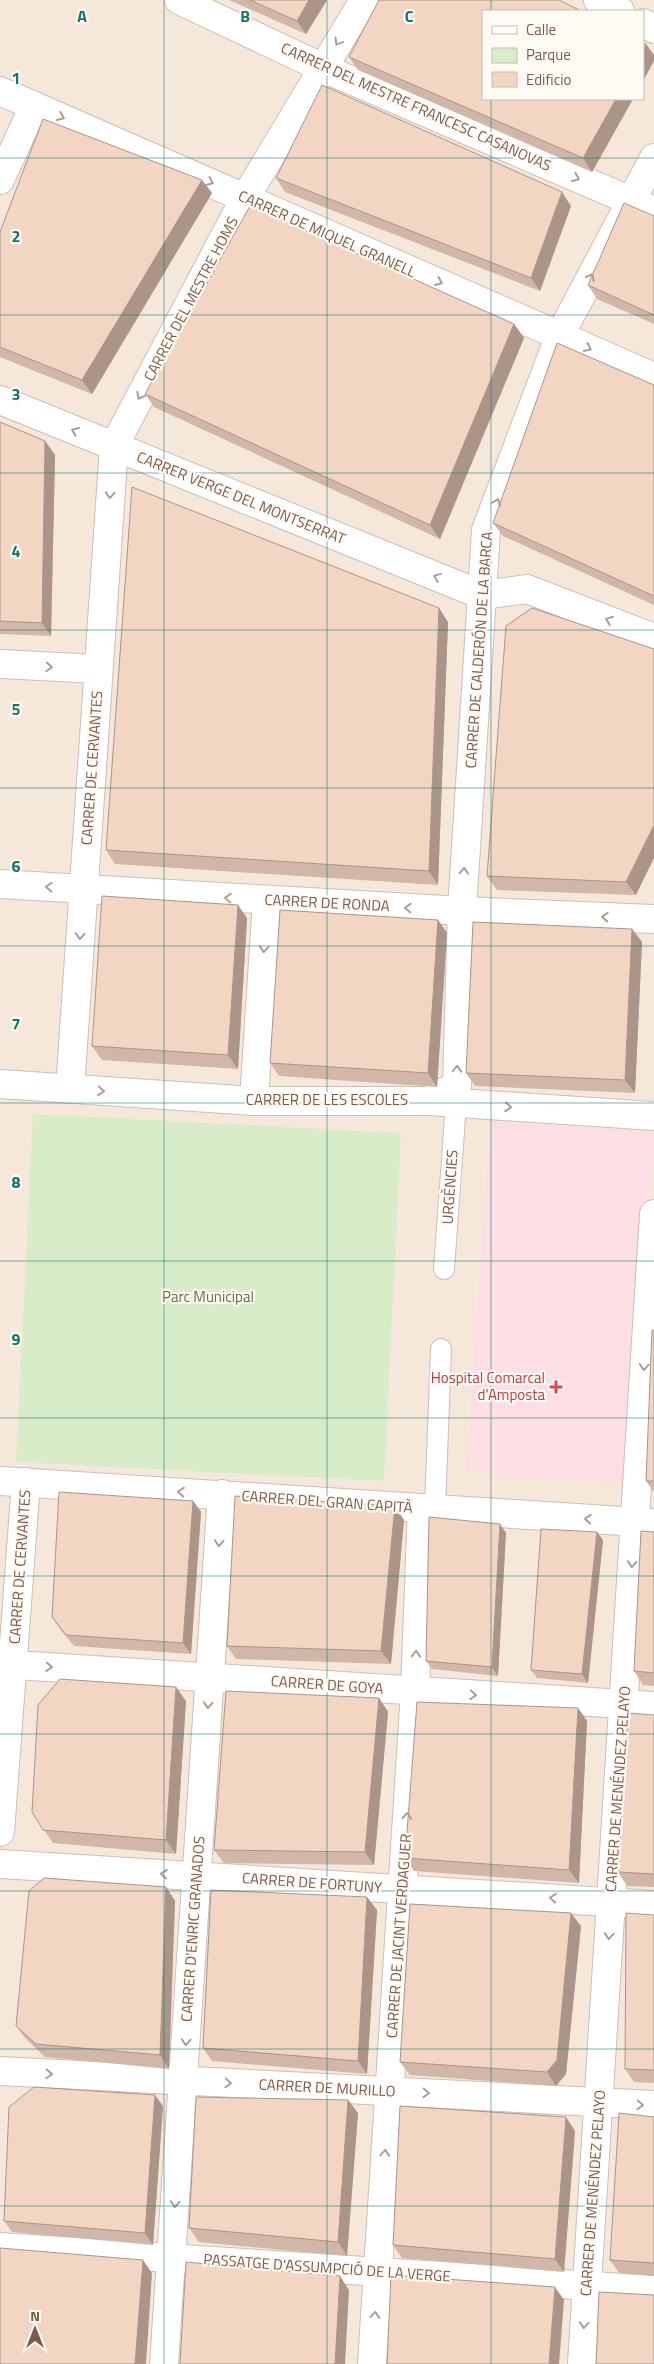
<svg xmlns="http://www.w3.org/2000/svg" width="654" height="2364" font-family="'Titillium Web',sans-serif">
<style>
.residential{fill:#f5e8da;fill-rule:evenodd}
.medical{fill:#fbdfe3}
.green{fill:#d8ecc9}
.lines{fill:none;stroke-linecap:round;stroke-linejoin:round}
.service-casing{stroke:#d1beb0;stroke-width:22}
.pedestrian-casing{stroke:#d1beb0;stroke-width:30}
.minor-casing{stroke:#d1beb0;stroke-width:30}
.service{stroke:#fff;stroke-width:20}
.pedestrian{stroke:#fff;stroke-width:28}
.minor{stroke:#fff;stroke-width:28}
.wall{fill:#d1b7a8}
.shaded-wall{fill:#aa9588}
.building{fill:#f3d5c3;stroke:#aa9588}
.oneway{stroke:#af9d94}
.grid{fill:none;stroke:#0f766e;stroke-width:1;stroke-opacity:0.55}
.health-dot{fill:#e0444e;stroke:#fffaf3;stroke-width:2}
.labels{text-anchor:middle;stroke-width:4.5;stroke-linejoin:round;paint-order:stroke}
.street-label{font-size:15px;fill:#7a5c4d;stroke:#fffaf3}
.park-label{font-size:15px;fill:#537a41;stroke:#fffaf3}
.health-label{font-size:15px;fill:#be3a42;stroke:#fffaf3;text-anchor:end}
.grid-label{font-size:16px;text-anchor:middle;font-weight:bold;fill:#0f766e;stroke:#fffaf3;stroke-width:4.5;stroke-linejoin:round;paint-order:stroke}
</style>
<rect width="100%" height="100%" fill="#fdf6ec"/>
<path class="residential" d="M0 0H654V2364H0ZM483 11H643V99H483Z"/>
<path class="medical" d="M490 1121 654 1132 636 1485 466 1472Z"/>
<path class="green" d="M33 1114 401 1133 384 1481 16 1462Z"/>
<g class="lines">
<g class="service-casing">
<g id="service">
<path d="M444 1269 456 1104"/>
<path d="M435 1509 441 1349"/>
</g>
</g>
<g class="pedestrian-casing">
<g id="pedestrian">
<path d="M179 0 323 68"/>
<path d="M245 198 364 0"/>
<path d="M560 335 654 158"/>
</g>
</g>
<g class="minor-casing">
<g id="minor">
<path d="M598 0 620 11"/>
<path d="M643 23 654 29"/>
<path d="M323 68 654 211"/>
<path d="M0 91 654 377"/>
<path d="M0 180 34 106"/>
<path d="M0 400 482 595 527 589 654 638"/>
<path d="M0 664 98 669"/>
<path d="M0 884 462 911 654 919"/>
<path d="M0 1084 254 1101H428L654 1116"/>
<path d="M70 1089 114 446 245 198"/>
<path d="M254 1101 267 900"/>
<path d="M428 1101 457 1085 462 911 486 530 560 335"/>
<path d="M0 1481 654 1523"/>
<path d="M0 1664 654 1706"/>
<path d="M0 1832 26 1482"/>
<path d="M0 1864 654 1905"/>
<path d="M0 2071 654 2105"/>
<path d="M0 2247 654 2290"/>
<path d="M164 2364 222 1494"/>
<path d="M372 2364 415 1691 422 1508"/>
<path d="M582 2364 654 1214"/>
</g>
</g>
<use href="#service" class="service"/>
<use href="#pedestrian" class="pedestrian"/>
<use href="#minor" class="minor"/>
</g>
<g class="wall">
<path d="M229 0H327L306 34Z"/>
<path d="M349 57 483 99H633L592 172 358 70Z"/>
<path d="M276 178 571 206 540 291 285 192Z"/>
<path d="M212 193 92 394 0 357V232Z"/>
<path d="M654 216V324L597 299 588 285Z"/>
<path d="M514 324 524 338 440 539 154 407 145 394Z"/>
<path d="M654 385V605L503 536 493 523Z"/>
<path d="M0 422 45 441 55 455 51 636 0 634Z"/>
<path d="M532 608 636 895 497 890 487 876Z"/>
<path d="M448 622 438 885 115 864 106 850Z"/>
<path d="M247 918 238 1069 102 1060 92 1046Z"/>
<path d="M438 920 447 933 437 1087 279 1076 270 1063Z"/>
<path d="M632 929 642 942 635 1093 475 1086 466 1073Z"/>
<path d="M654 1330V1492L646 1481Z"/>
<path d="M193 1501 201 1512 191 1654 74 1646 60 1629 52 1617Z"/>
<path d="M404 1520 391 1664 236 1659 227 1646Z"/>
<path d="M654 1532V1686L643 1685 634 1671Z"/>
<path d="M506 1533 498 1676 432 1669 426 1661Z"/>
<path d="M603 1540 588 1683 537 1678 531 1670Z"/>
<path d="M379 1698 388 1712 374 1865 224 1863 214 1850Z"/>
<path d="M186 1701 176 1854 53 1843 32 1812Z"/>
<path d="M578 1708 587 1721 579 1883 414 1871 405 1858Z"/>
<path d="M654 1715V1887L627 1886 618 1872Z"/>
<path d="M166 1887 175 1901 169 2069 45 2057 26 2039 16 2026Z"/>
<path d="M377 1910 367 2074 212 2061 203 2048Z"/>
<path d="M654 1915V2083L634 2082 625 2069Z"/>
<path d="M581 1926 566 2074 556 2086 410 2075 400 2062Z"/>
<path d="M348 2100 358 2113 347 2256 199 2242 189 2228Z"/>
<path d="M163 2106 153 2245 12 2232 4 2221Z"/>
<path d="M654 2117V2276L619 2273 610 2260Z"/>
<path d="M575 2131 564 2272 402 2258 393 2245Z"/>
</g>
<g class="shaded-wall">
<path d="M309 0H327L306 34 297 21Z"/>
<path d="M646 44 654 55V61L643 81V51Z"/>
<path d="M616 99H633L592 172 583 158Z"/>
<path d="M202 180 212 193 92 394 82 380Z"/>
<path d="M562 192 571 206 540 291 531 278Z"/>
<path d="M514 324 524 338 440 539 430 525Z"/>
<path d="M45 441 55 455 51 636 42 623Z"/>
<path d="M439 608 448 622 438 885 429 871Z"/>
<path d="M654 825V858L636 895 626 882Z"/>
<path d="M238 905 247 918 238 1069 228 1055Z"/>
<path d="M438 920 447 933 437 1087 428 1073Z"/>
<path d="M632 929 642 942 635 1093 625 1080Z"/>
<path d="M193 1501 201 1512 191 1654 183 1643Z"/>
<path d="M395 1506 404 1520 391 1664 381 1651Z"/>
<path d="M500 1524 506 1533 498 1676 492 1667Z"/>
<path d="M597 1532 603 1540 588 1683 582 1674Z"/>
<path d="M176 1687 186 1701 176 1854 166 1840Z"/>
<path d="M379 1698 388 1712 374 1865 365 1852Z"/>
<path d="M578 1708 587 1721 579 1883 569 1870Z"/>
<path d="M166 1887 175 1901 169 2069 160 2055Z"/>
<path d="M367 1897 377 1910 367 2074 358 2061Z"/>
<path d="M571 1913 581 1926 566 2074 556 2086 547 2072Z"/>
<path d="M155 2095 163 2106 153 2245 145 2233Z"/>
<path d="M348 2100 358 2113 347 2256 338 2242Z"/>
<path d="M566 2117 575 2131 564 2272 555 2259Z"/>
<path d="M143 2260 152 2273 146 2364H135Z"/>
<path d="M340 2276 349 2290 345 2364H335Z"/>
<path d="M555 2287 564 2300 559 2364H549Z"/>
</g>
<g class="building">
<path d="M250 0H309L297 21Z"/>
<path d="M379 0H559L581 11H483V99H616L583 158 349 57Z"/>
<path d="M643 43 646 44 643 51Z"/>
<path d="M322 85 562 192 531 278 276 178Z"/>
<path d="M43 119 202 180 82 380 0 347V232Z"/>
<path d="M624 203 654 216V315L588 285Z"/>
<path d="M250 206 514 324 430 525 145 394Z"/>
<path d="M557 343 654 385V596L493 523Z"/>
<path d="M0 422 45 441 42 623 0 621Z"/>
<path d="M132 487 439 608 429 871 106 850Z"/>
<path d="M532 608 654 649V825L626 882 487 876 506 626Z"/>
<path d="M102 896 238 905 228 1055 92 1046Z"/>
<path d="M280 910 438 920 428 1073 270 1063Z"/>
<path d="M473 922 632 929 625 1080 466 1073Z"/>
<path d="M652 1330H654V1481H646Z"/>
<path d="M59 1492 193 1501 183 1643 66 1635 52 1617Z"/>
<path d="M235 1496 395 1506 381 1651 227 1646Z"/>
<path d="M429 1517 500 1524 492 1667 426 1661Z"/>
<path d="M541 1529 597 1532 582 1674 531 1670Z"/>
<path d="M641 1531 654 1532V1673L634 1671Z"/>
<path d="M60 1679 176 1687 166 1840 43 1830 32 1812 38 1705Z"/>
<path d="M226 1691 379 1698 365 1852 214 1850Z"/>
<path d="M417 1702 578 1708 569 1870 405 1858Z"/>
<path d="M628 1713 654 1715V1874L618 1872Z"/>
<path d="M44 1878 166 1887 160 2055 36 2044 16 2026 29 1891Z"/>
<path d="M211 1890 367 1897 358 2061 203 2048Z"/>
<path d="M410 1904 571 1913 557 2060 547 2072 400 2062Z"/>
<path d="M626 1913 654 1915V2070L625 2069Z"/>
<path d="M34 2087 155 2095 145 2233 4 2221 9 2107Z"/>
<path d="M196 2097 348 2100 338 2242 189 2228Z"/>
<path d="M400 2106 566 2117 555 2259 393 2245Z"/>
<path d="M619 2113 654 2117V2263L610 2260Z"/>
<path d="M0 2248 143 2260 135 2364H0Z"/>
<path d="M186 2262 340 2276 335 2364H180Z"/>
<path d="M391 2275 555 2287 549 2364H387Z"/>
<path d="M599 2292 654 2295V2364H596Z"/>
</g>
<defs><path id="oneway-chevron" d="M-2-3.5L2.5 0L-2 3.5" fill="none" stroke-width="1.6" stroke-linecap="round" stroke-linejoin="round" transform="scale(1.25)"/></defs>
<g class="oneway">
<use href="#oneway-chevron" transform="translate(338 42) rotate(121)"/>
<use href="#oneway-chevron" transform="translate(61 117) rotate(24)"/>
<use href="#oneway-chevron" transform="translate(576 178) rotate(23)"/>
<use href="#oneway-chevron" transform="translate(210 182) rotate(24)"/>
<use href="#oneway-chevron" transform="translate(591 277) rotate(-62)"/>
<use href="#oneway-chevron" transform="translate(439 282) rotate(24)"/>
<use href="#oneway-chevron" transform="translate(588 348) rotate(24)"/>
<use href="#oneway-chevron" transform="translate(140 396) rotate(118)"/>
<use href="#oneway-chevron" transform="translate(75 431) rotate(-158)"/>
<use href="#oneway-chevron" transform="translate(110 495) rotate(94)"/>
<use href="#oneway-chevron" transform="translate(497 502) rotate(-69)"/>
<use href="#oneway-chevron" transform="translate(437 577) rotate(-158)"/>
<use href="#oneway-chevron" transform="translate(609 620) rotate(-159)"/>
<use href="#oneway-chevron" transform="translate(49 667) rotate(3)"/>
<use href="#oneway-chevron" transform="translate(464 871) rotate(-87)"/>
<use href="#oneway-chevron" transform="translate(49 887) rotate(-177)"/>
<use href="#oneway-chevron" transform="translate(228 898) rotate(-177)"/>
<use href="#oneway-chevron" transform="translate(408 908) rotate(-177)"/>
<use href="#oneway-chevron" transform="translate(605 917) rotate(-178)"/>
<use href="#oneway-chevron" transform="translate(80 936) rotate(94)"/>
<use href="#oneway-chevron" transform="translate(264 949) rotate(94)"/>
<use href="#oneway-chevron" transform="translate(457 1069) rotate(-88)"/>
<use href="#oneway-chevron" transform="translate(101 1091) rotate(4)"/>
<use href="#oneway-chevron" transform="translate(508 1107) rotate(4)"/>
<use href="#oneway-chevron" transform="translate(644 1367) rotate(94)"/>
<use href="#oneway-chevron" transform="translate(181 1492) rotate(-176)"/>
<use href="#oneway-chevron" transform="translate(588 1519) rotate(-176)"/>
<use href="#oneway-chevron" transform="translate(219 1543) rotate(94)"/>
<use href="#oneway-chevron" transform="translate(632 1564) rotate(94)"/>
<use href="#oneway-chevron" transform="translate(416 1654) rotate(-88)"/>
<use href="#oneway-chevron" transform="translate(49 1667) rotate(4)"/>
<use href="#oneway-chevron" transform="translate(473 1695) rotate(4)"/>
<use href="#oneway-chevron" transform="translate(208 1705) rotate(94)"/>
<use href="#oneway-chevron" transform="translate(407 1816) rotate(-86)"/>
<use href="#oneway-chevron" transform="translate(164 1874) rotate(-176)"/>
<use href="#oneway-chevron" transform="translate(553 1898) rotate(-176)"/>
<use href="#oneway-chevron" transform="translate(609 1936) rotate(94)"/>
<use href="#oneway-chevron" transform="translate(186 2042) rotate(94)"/>
<use href="#oneway-chevron" transform="translate(49 2074) rotate(3)"/>
<use href="#oneway-chevron" transform="translate(228 2083) rotate(3)"/>
<use href="#oneway-chevron" transform="translate(426 2093) rotate(3)"/>
<use href="#oneway-chevron" transform="translate(640 2105) rotate(3)"/>
<use href="#oneway-chevron" transform="translate(385 2153) rotate(-86)"/>
<use href="#oneway-chevron" transform="translate(175 2204) rotate(94)"/>
<use href="#oneway-chevron" transform="translate(375 2315) rotate(-86)"/>
<use href="#oneway-chevron" transform="translate(584 2325) rotate(94)"/>
</g>
<path class="grid" d="M164 0V2364M327 0V2364M491 0V11M491 99V2364M0 158H654M0 315H654M0 473H654M0 630H654M0 788H654M0 946H654M0 1103H654M0 1261H654M0 1418H654M0 1576H654M0 1734H654M0 1891H654M0 2049H654M0 2206H654"/>
<path class="health-dot" d="M553.5 1379.5h5v5h5v5h-5v5h-5v-5h-5v-5h5z"/>
<g class="labels">
<g class="street-label">
<text transform="translate(416 107) rotate(24)" y="5">CARRER DEL MESTRE FRANCESC CASANOVAS</text>
<text transform="translate(327 234) rotate(24)" y="5">CARRER DE MIQUEL GRANELL</text>
<text transform="translate(191 299) rotate(-62)" y="5">CARRER DEL MESTRE HOMS</text>
<text transform="translate(241 498) rotate(22)" y="5">CARRER VERGE DEL MONTSERRAT</text>
<text transform="translate(479 650) rotate(-86)" y="5">CARRER DE CALDERÓN DE LA BARCA</text>
<text transform="translate(92 768) rotate(-86)" y="5">CARRER DE CERVANTES</text>
<text transform="translate(327 903) rotate(3)" y="5">CARRER DE RONDA</text>
<text x="327" y="1105">CARRER DE LES ESCOLES</text>
<text transform="translate(450 1187) rotate(-86)" y="5">URGÈNCIES</text>
<text transform="translate(327 1502) rotate(4)" y="5">CARRER DEL GRAN CAPITÀ</text>
<text transform="translate(20 1567) rotate(-86)" y="5">CARRER DE CERVANTES</text>
<text transform="translate(327 1685) rotate(4)" y="5">CARRER DE GOYA</text>
<text transform="translate(618 1789) rotate(-86)" y="5">CARRER DE MENÉNDEZ PELAYO</text>
<text transform="translate(312 1883) rotate(4)" y="5">CARRER DE FORTUNY</text>
<text transform="translate(193 1929) rotate(-86)" y="5">CARRER D'ENRIC GRANADOS</text>
<text transform="translate(399 1936) rotate(-86)" y="5">CARRER DE JACINT VERDAGUER</text>
<text transform="translate(327 2088) rotate(3)" y="5">CARRER DE MURILLO</text>
<text transform="translate(593 2193) rotate(-86)" y="5">CARRER DE MENÉNDEZ PELAYO</text>
<text transform="translate(327 2268) rotate(4)" y="5">PASSATGE D'ASSUMPCIÓ DE LA VERGE</text>
</g>
<g class="park-label">
<text x="208" y="1302">Parc Municipal</text>
</g>
<g class="health-label">
<text x="545" y="1383">Hospital Comarcal<tspan x="545" dy="17">d'Amposta</tspan></text>
</g>
</g>
<g class="grid-label">
<text x="82" y="22">A</text>
<text x="245" y="22">B</text>
<text x="409" y="22">C</text>
<text x="16" y="84">1</text>
<text x="16" y="242">2</text>
<text x="16" y="400">3</text>
<text x="16" y="557">4</text>
<text x="16" y="715">5</text>
<text x="16" y="872">6</text>
<text x="16" y="1030">7</text>
<text x="16" y="1188">8</text>
<text x="16" y="1345">9</text>
</g>
<rect x="482" y="10" width="162" height="90" fill="#fffaf3" stroke="#cabbb1"/>
<rect x="492" y="26" width="25" height="8" fill="#ffffff" stroke="#cabbb1"/>
<text x="526" y="35" font-size="15" fill="#7a5c4d">Calle</text>
<rect x="492" y="48" width="25" height="15" fill="#d8ecc9" stroke="#cabbb1"/>
<text x="526" y="60" font-size="15" fill="#7a5c4d">Parque</text>
<rect x="492" y="72" width="25" height="15" fill="#f3d5c3" stroke="#cabbb1"/>
<text x="526" y="85" font-size="15" fill="#7a5c4d">Edificio</text>
<g transform="translate(35 2329)" stroke="#fffaf3" stroke-width="4" paint-order="stroke">
<path d="M0-4L9 19L0 12L-9 19Z" fill="#7a5c4d"/>
<text y="-8" font-size="14" font-weight="bold" text-anchor="middle" fill="#7a5c4d">N</text>
</g>
</svg>
